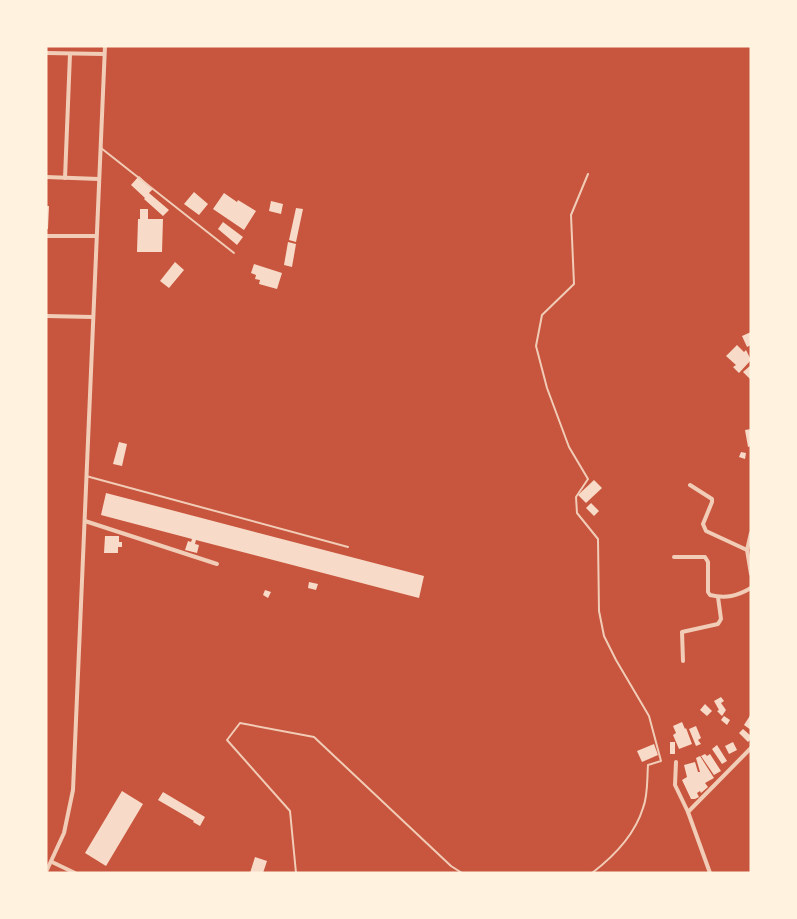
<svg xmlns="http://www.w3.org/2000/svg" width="797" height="919" font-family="'Fira Sans Condensed',sans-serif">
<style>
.building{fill:#f7dbc8}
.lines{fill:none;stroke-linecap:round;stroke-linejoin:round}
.service{stroke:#f1ccb7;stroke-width:2}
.minor{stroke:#f1ccb7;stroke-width:4}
</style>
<rect width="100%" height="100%" fill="#c8553d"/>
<g class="building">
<path d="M139 176 153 189 149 193 169 210 163 216 144 199 145 198 131 185Z"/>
<path d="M194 192 208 204 199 215 184 204Z"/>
<path d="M224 193 237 202 238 200 256 211 244 230 213 209Z"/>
<path d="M271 201 283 204 281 214 269 211Z"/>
<path d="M46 206H49L48 229H46Z"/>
<path d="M296 208 303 209 296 242 289 240Z"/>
<path d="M140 209H148V219H163L162 252H137L138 219H140Z"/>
<path d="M223 222 243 237 237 245 218 229Z"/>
<path d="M288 242 296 244 292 267 284 265Z"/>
<path d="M175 262 184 270 169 288 160 281Z"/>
<path d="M254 264 282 273 277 289 259 284 260 280 255 279 256 275 251 273Z"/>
<path d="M751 332V345L747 347 742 336Z"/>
<path d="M737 345 744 352 746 350 751 360 739 373 733 367 736 365 726 356Z"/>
<path d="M751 365V380L743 372Z"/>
<path d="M751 429V446L748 447 745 430Z"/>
<path d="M119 442 127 444 122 466 113 464Z"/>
<path d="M741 452 746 453 745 459 739 457Z"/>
<path d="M594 480 602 488 586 503 578 495Z"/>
<path d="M106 493 424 576 419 598 196 540 195 544 199 545 197 553 185 550 188 541 191 542 192 539 101 515Z"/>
<path d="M591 503 599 511 594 516 586 508Z"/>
<path d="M105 536H119V542H122V547H118V553H104Z"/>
<path d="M309 582 318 584 316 590 308 588Z"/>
<path d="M265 590 271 592 268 598 263 595Z"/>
<path d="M721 697 724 701 721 703 726 710 722 716 717 711 719 710 714 701Z"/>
<path d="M705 704 712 711 707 716 700 710Z"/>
<path d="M751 714V730L744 725Z"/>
<path d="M724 716 730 720 727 725 721 720Z"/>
<path d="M682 722 685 729 686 728 692 744 679 749 673 735 676 733 673 726Z"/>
<path d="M696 726 701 738 698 740 701 744 696 746 689 729Z"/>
<path d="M743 729 751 736V739L748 742 739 733Z"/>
<rect x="670" y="742" width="5" height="12"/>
<path d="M733 742 737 750 729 754 725 746Z"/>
<path d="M654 744 658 755 642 762 637 751Z"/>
<path d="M717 745 727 761 722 764 712 749Z"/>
<path d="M705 754 707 756 710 754 721 771 714 775 701 756Z"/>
<path d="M700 756 714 778 705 783 708 787 701 793 700 791 697 793 699 797 695 799H691L682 780 687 777 684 765 695 762 698 772H700L696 758Z"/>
<path d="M122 791 143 804 106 866 85 853Z"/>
<path d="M163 792 205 817 200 826 193 822 194 821 158 800Z"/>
<path d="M255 857 267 861 263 873H250Z"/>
</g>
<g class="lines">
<g class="service">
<path d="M101 148 234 253"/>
<path d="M588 174 571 215 574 284 542 315 536 346 547 388 569 447 588 479 576 497 577 513 598 539 599 611 604 636 616 660 649 716 661 761 648 765C647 779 648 796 643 808 635 834 613 857 592 873"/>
<path d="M86 476 348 547"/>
<path d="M296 873 290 811 227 740 240 723 314 737 451 866 462 873"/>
</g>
<g class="minor">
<path d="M46 53 104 54"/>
<path d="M46 177 99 179"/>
<path d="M65 178 70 54"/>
<path d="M46 236H96"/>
<path d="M46 316 93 317"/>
<path d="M690 485 712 499V502L703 524 706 531 747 550"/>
<path d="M85 521 217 564"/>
<path d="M751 533 747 550 751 574"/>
<path d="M674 557H705L708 562V592L710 595C726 599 737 596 751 588"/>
<path d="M683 661 682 632 718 624 721 619 718 597"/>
<path d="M676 762 675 785 688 812 710 873"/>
<path d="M688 812 751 748"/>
<path d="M52 862 75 873"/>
<path d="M46 872 64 833 73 790 105 46"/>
</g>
</g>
<rect width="797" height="919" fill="none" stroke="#fff3e0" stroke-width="95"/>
</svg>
